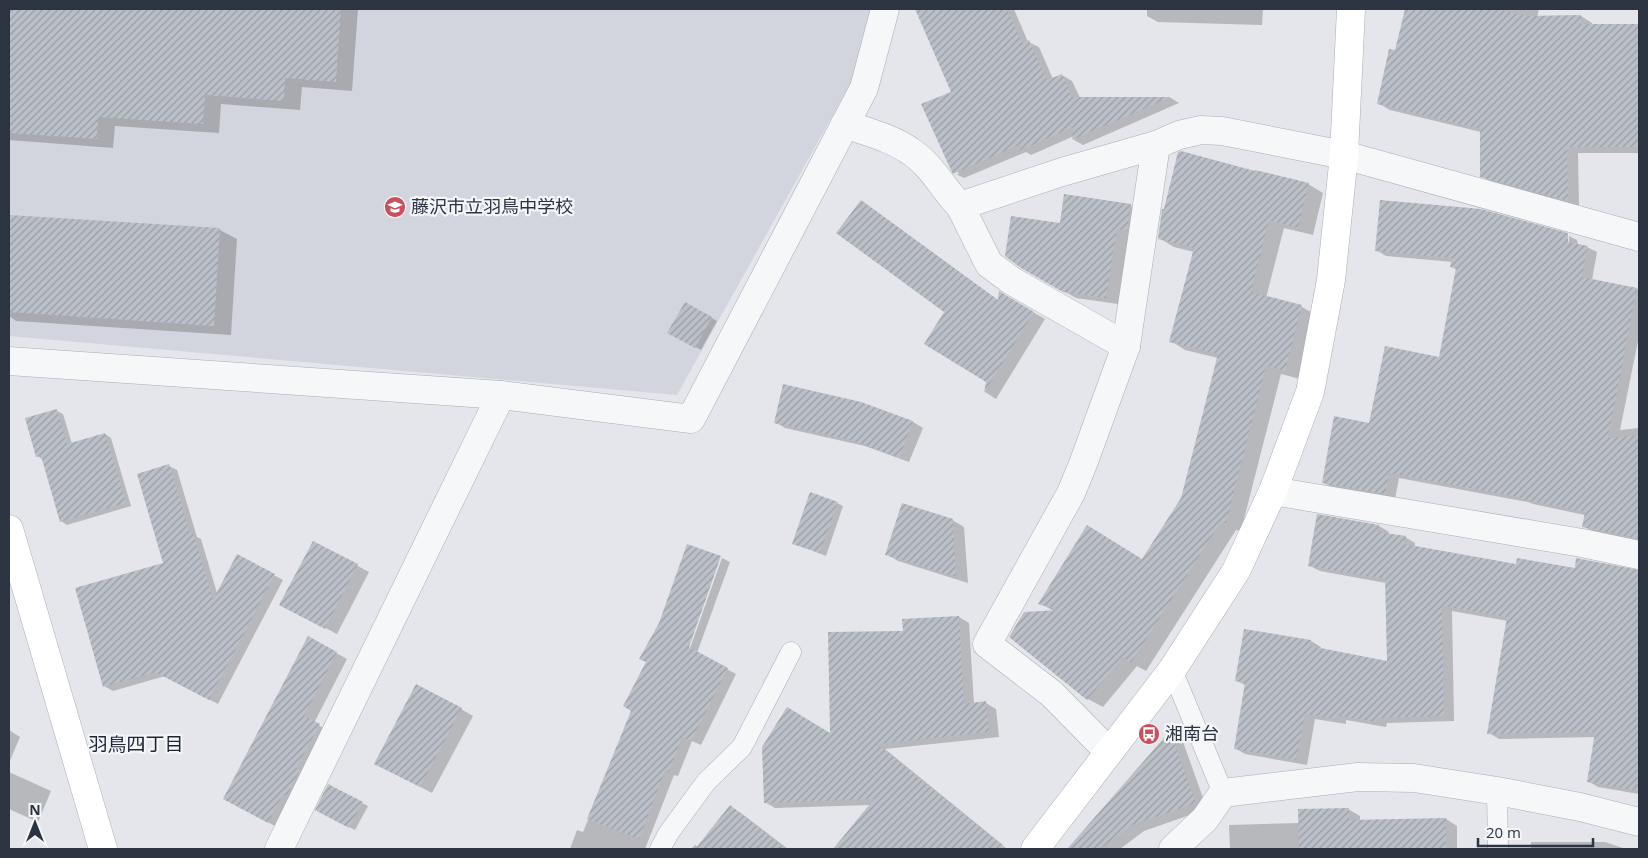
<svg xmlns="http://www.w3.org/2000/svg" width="1648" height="858" font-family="'Open Sans','Noto Sans JP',sans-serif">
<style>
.built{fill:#d2d5dd}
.shadow{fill:#0003}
.building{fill:url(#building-hatch)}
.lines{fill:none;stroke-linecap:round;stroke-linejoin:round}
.lane-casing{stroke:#a9adb5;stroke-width:21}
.street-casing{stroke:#a9adb5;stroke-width:29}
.secondary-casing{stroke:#a9adb5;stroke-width:29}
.lane{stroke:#f6f7f9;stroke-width:20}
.street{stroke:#f6f7f9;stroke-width:28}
.secondary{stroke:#fff;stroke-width:28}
.labels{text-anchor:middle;stroke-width:4.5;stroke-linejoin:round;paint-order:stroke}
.poi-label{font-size:18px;fill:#2c3442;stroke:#f3f5f8;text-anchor:start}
.neighbourhood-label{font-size:19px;fill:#1e2533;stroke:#f3f5f8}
</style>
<defs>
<pattern id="building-hatch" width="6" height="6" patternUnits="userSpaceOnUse" patternTransform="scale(1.25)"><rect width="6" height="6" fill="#bbbfc7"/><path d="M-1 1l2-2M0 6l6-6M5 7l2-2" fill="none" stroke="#989ca3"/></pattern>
</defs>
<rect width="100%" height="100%" fill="#e4e6eb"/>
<path class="built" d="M9 9H876L854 77 677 395 9 336Z"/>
<g class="shadow">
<path d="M9 9H358L352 91 302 87 300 110 221 104 219 133 115 126 113 148 9 140Z"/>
<path d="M936 9H1014L1028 42 1039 47 1053 79 1062 75 1072 81 1080 98H1171L1179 103 1083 145 1074 140V136L1031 155 1026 152 964 178 956 174H959L957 171H953L954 173 951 168 923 105 952 92 919 16Z"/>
<path d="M1147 9H1263L1262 25 1158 22 1147 16Z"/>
<path d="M1406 9H1539L1537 17 1581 16 1592 23V26H1639V190V153H1578L1579 206 1493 183 1482 176 1481 132 1390 110 1378 103 1396 52Z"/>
<path d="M1256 172 1308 184 1323 193 1313 235 1284 228 1266 298 1302 307 1316 315 1300 379 1281 374 1241 531 1236 530 1146 671 1137 666 1103 707 1088 699 1011 636 1055 612 1040 603 1142 560 1182 498 1218 358 1185 350 1171 341 1194 252 1174 247 1159 238Z"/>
<path d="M1065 196 1131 206 1143 212 1139 237 1129 234 1118 304 1076 298 1021 267 1061 224Z"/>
<path d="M873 209 999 301 1000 293 1045 319 996 399 985 392 987 381 946 311Z"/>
<path d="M9 216 220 230 237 239 231 335 16 321 9 316Z"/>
<path d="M1567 235V248H1569V236L1577 240 1578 245 1587 247 1597 252 1592 280 1639 289V336L1620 430 1639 428V542L1593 532 1583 526 1585 515 1533 504 1528 502 1399 478 1395 499 1333 488 1324 483 1370 424 1440 358 1457 270 1452 267 1453 262 1386 256 1376 250 1568 235H1569Z"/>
<path d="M685 303 717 321 701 350 669 332Z"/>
<path d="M861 403 913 422 923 428 909 462 865 446 785 428 775 422Z"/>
<path d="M57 411 63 414 72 444 105 434 111 438 131 506 67 525 61 521 43 460 38 456Z"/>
<path d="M169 466 177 470 197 537 201 539 217 593 237 556 283 580 218 704 165 676 113 691 104 686 164 564Z"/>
<path d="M837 503 843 506 826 556 793 543Z"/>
<path d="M952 520 964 527 968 583 898 561 887 554Z"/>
<path d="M1379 526 1389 532 1388 535 1405 537 1415 543V547L1517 565 1639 572V794L1598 787 1588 781 1596 737 1499 739 1489 733 1508 621 1452 611 1454 721 1387 723 1386 727 1346 720V724L1315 719 1307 765 1245 754 1235 748 1246 686 1236 680 1311 641 1321 647 1320 649 1388 663 1386 583 1320 571 1310 566Z"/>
<path d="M313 542 369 572 337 634 293 611Z"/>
<path d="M722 558 730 562 697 653 736 674 701 745 692 741 678 776 674 775 645 849H570L577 830 583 832 633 711 686 653 688 654Z"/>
<path d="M959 617 969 623 974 704 986 703 996 709 999 737 885 749 1003 845 1000 849H835L871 805 775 808 765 802 831 735 905 633Z"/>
<path d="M309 638 347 659 314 723 329 731 279 828 235 805Z"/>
<path d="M461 709 473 716 432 793 388 770Z"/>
<path d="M9 730 20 737 9 763Z"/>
<path d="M1171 733 1182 739 1207 809 1144 831 1120 849H1069Z"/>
<path d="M9 772 51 791 38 822 9 809Z"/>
<path d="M362 803 368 806 355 830 323 813Z"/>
<path d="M730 807 741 813 788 849H691L695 845 698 847Z"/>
<path d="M1348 809 1360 816V821L1446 819 1457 826V849H1230L1229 825 1300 823Z"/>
<path d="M1531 842H1605L1626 849H1531Z"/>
</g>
<g class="building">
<path d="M9 9H341L336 82 285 78 284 101 205 95 203 124 98 117 97 139 9 133Z"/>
<path d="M915 9H1007L1022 43 1029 40 1047 80 1062 74 1072 97H1171L1072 140 1074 127 1020 150 1021 144 953 174 950 168 921 104 951 92Z"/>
<path d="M1405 9H1497L1527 16 1581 15V24H1639V147H1567L1568 201 1480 177V129L1377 104 1389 49 1395 50Z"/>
<path d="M1181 151 1255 171V170L1309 183 1298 228 1269 220 1251 292 1302 305 1285 371 1266 366 1226 523 1221 522 1131 663 1123 657 1087 700 1009 637 1024 612 1059 610 1038 604 1087 525 1142 559 1181 498 1218 354 1169 342 1194 248 1158 239 1162 209H1164L1178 152Z"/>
<path d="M1064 194 1131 204 1127 231 1117 229 1106 298 1063 292 1021 268 1005 256 1011 216 1060 223Z"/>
<path d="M861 200 998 300 999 291 1034 312 984 393 986 382 924 344 944 312 836 233Z"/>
<path d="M1380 200 1481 209 1568 233V242L1588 246 1582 277 1637 288 1608 438 1639 435V539L1582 527 1585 512 1521 499 1522 498 1389 473 1385 494 1322 483 1334 416 1369 423 1385 346 1439 357 1456 268 1450 267 1452 258 1375 251Z"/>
<path d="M9 215 220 228 214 326 9 312Z"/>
<path d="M685 302 712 317 695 348 667 333Z"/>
<path d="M783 384 861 402 913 421 899 458 854 441 774 423Z"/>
<path d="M57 409 67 444 105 433 126 503 60 522 41 456 36 457 25 418Z"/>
<path d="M169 464 190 534 193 533 213 600 237 554 275 574 209 700 155 672 103 687 75 588 163 563 137 474Z"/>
<path d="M810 492 838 502 820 553 792 544Z"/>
<path d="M902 503 953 519 956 577 885 555Z"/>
<path d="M1317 514 1379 525 1378 532 1406 536 1404 544 1516 564 1517 558 1575 568 1576 558 1639 570V791L1587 782 1595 732 1487 734 1507 617 1442 606 1444 716 1377 718 1376 722 1336 715V719L1305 714 1296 760 1234 749 1245 683 1235 681 1244 629 1311 640 1310 646 1387 661 1385 579 1308 566Z"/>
<path d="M313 541 358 564 325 629 279 605Z"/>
<path d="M687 544 721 556 689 647 728 668 691 741 682 737 669 772 665 770 639 839 587 819 631 711 623 706 646 662 639 659 659 623Z"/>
<path d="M959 616 964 704 986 701 989 732 877 744 1007 849H833L874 799 764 803 762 747 787 707 830 733 828 632 903 631 902 619Z"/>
<path d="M308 636 337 652 304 716 320 724 296 768 300 770 287 796 283 794 268 823 223 799Z"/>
<path d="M416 684 462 708 420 787 374 764Z"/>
<path d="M1170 731 1196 803 1132 825 1100 849H1067Z"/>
<path d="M328 784 363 802 349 828 315 810Z"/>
<path d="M730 805 785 849H695Z"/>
<path d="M1349 808V820L1446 818V849H1299L1298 809Z"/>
</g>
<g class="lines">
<g class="lane-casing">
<g id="lane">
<path d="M1172 670 1223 793"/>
<path d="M1497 791 1498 849"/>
<path d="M660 849 668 834 706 782 742 747 791 652"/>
</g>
</g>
<g class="street-casing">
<g id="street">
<path d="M845 124C866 132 892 138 910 151 931 164 943 189 960 206L1062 172 1156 145 1179 135 1201 130 1222 131 1344 155 1639 237"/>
<path d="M960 206 989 264 1012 281 1126 346"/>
<path d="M9 361 501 395 691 419 864 88 885 9"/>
<path d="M1273 491 1582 543 1639 555"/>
<path d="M1109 752 1052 694 987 644 1071 493 1083 464 1126 346 1156 145"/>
<path d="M279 849 501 395"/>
<path d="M1173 849 1205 819 1223 793 1358 777 1414 778 1497 791 1580 807 1639 822"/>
</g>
</g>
<g class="secondary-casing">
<g id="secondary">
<path d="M9 529 103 849"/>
<path d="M1035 849 1172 670 1236 571 1273 491 1310 392 1331 280 1344 155 1351 9"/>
</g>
</g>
<use href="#lane" class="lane"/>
<use href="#street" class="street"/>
<use href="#secondary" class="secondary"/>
</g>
<defs>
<g id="school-disc" transform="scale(1.125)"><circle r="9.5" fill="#c85160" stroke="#f3f5f8"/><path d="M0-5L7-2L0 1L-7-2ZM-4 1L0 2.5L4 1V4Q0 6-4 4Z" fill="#fff"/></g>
<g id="bus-disc" transform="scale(1.125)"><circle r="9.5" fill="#c85160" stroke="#f3f5f8"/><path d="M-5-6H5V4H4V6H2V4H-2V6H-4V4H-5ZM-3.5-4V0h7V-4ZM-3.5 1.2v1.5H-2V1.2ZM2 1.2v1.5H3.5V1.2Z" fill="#fff"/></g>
</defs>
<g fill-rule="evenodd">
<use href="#school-disc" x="395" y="207"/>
<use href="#bus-disc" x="1149" y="734"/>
</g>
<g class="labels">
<g class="poi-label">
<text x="411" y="213">藤沢市立羽鳥中学校</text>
<text x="1165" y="740">湘南台</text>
</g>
<g class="neighbourhood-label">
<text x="136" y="751">羽鳥四丁目</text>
</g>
</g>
<rect width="1648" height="858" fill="none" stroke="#2c3442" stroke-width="20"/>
<g transform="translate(35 823)" stroke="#f3f5f8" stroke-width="4" paint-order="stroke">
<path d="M0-4L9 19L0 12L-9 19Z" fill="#2c3442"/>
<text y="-8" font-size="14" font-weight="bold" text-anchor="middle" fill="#2c3442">N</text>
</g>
<path d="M1478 838v8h115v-8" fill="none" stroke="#2c3442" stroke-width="2.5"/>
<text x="1486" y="838" font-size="15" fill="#2c3442" stroke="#f3f5f8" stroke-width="4" paint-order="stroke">20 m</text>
</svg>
